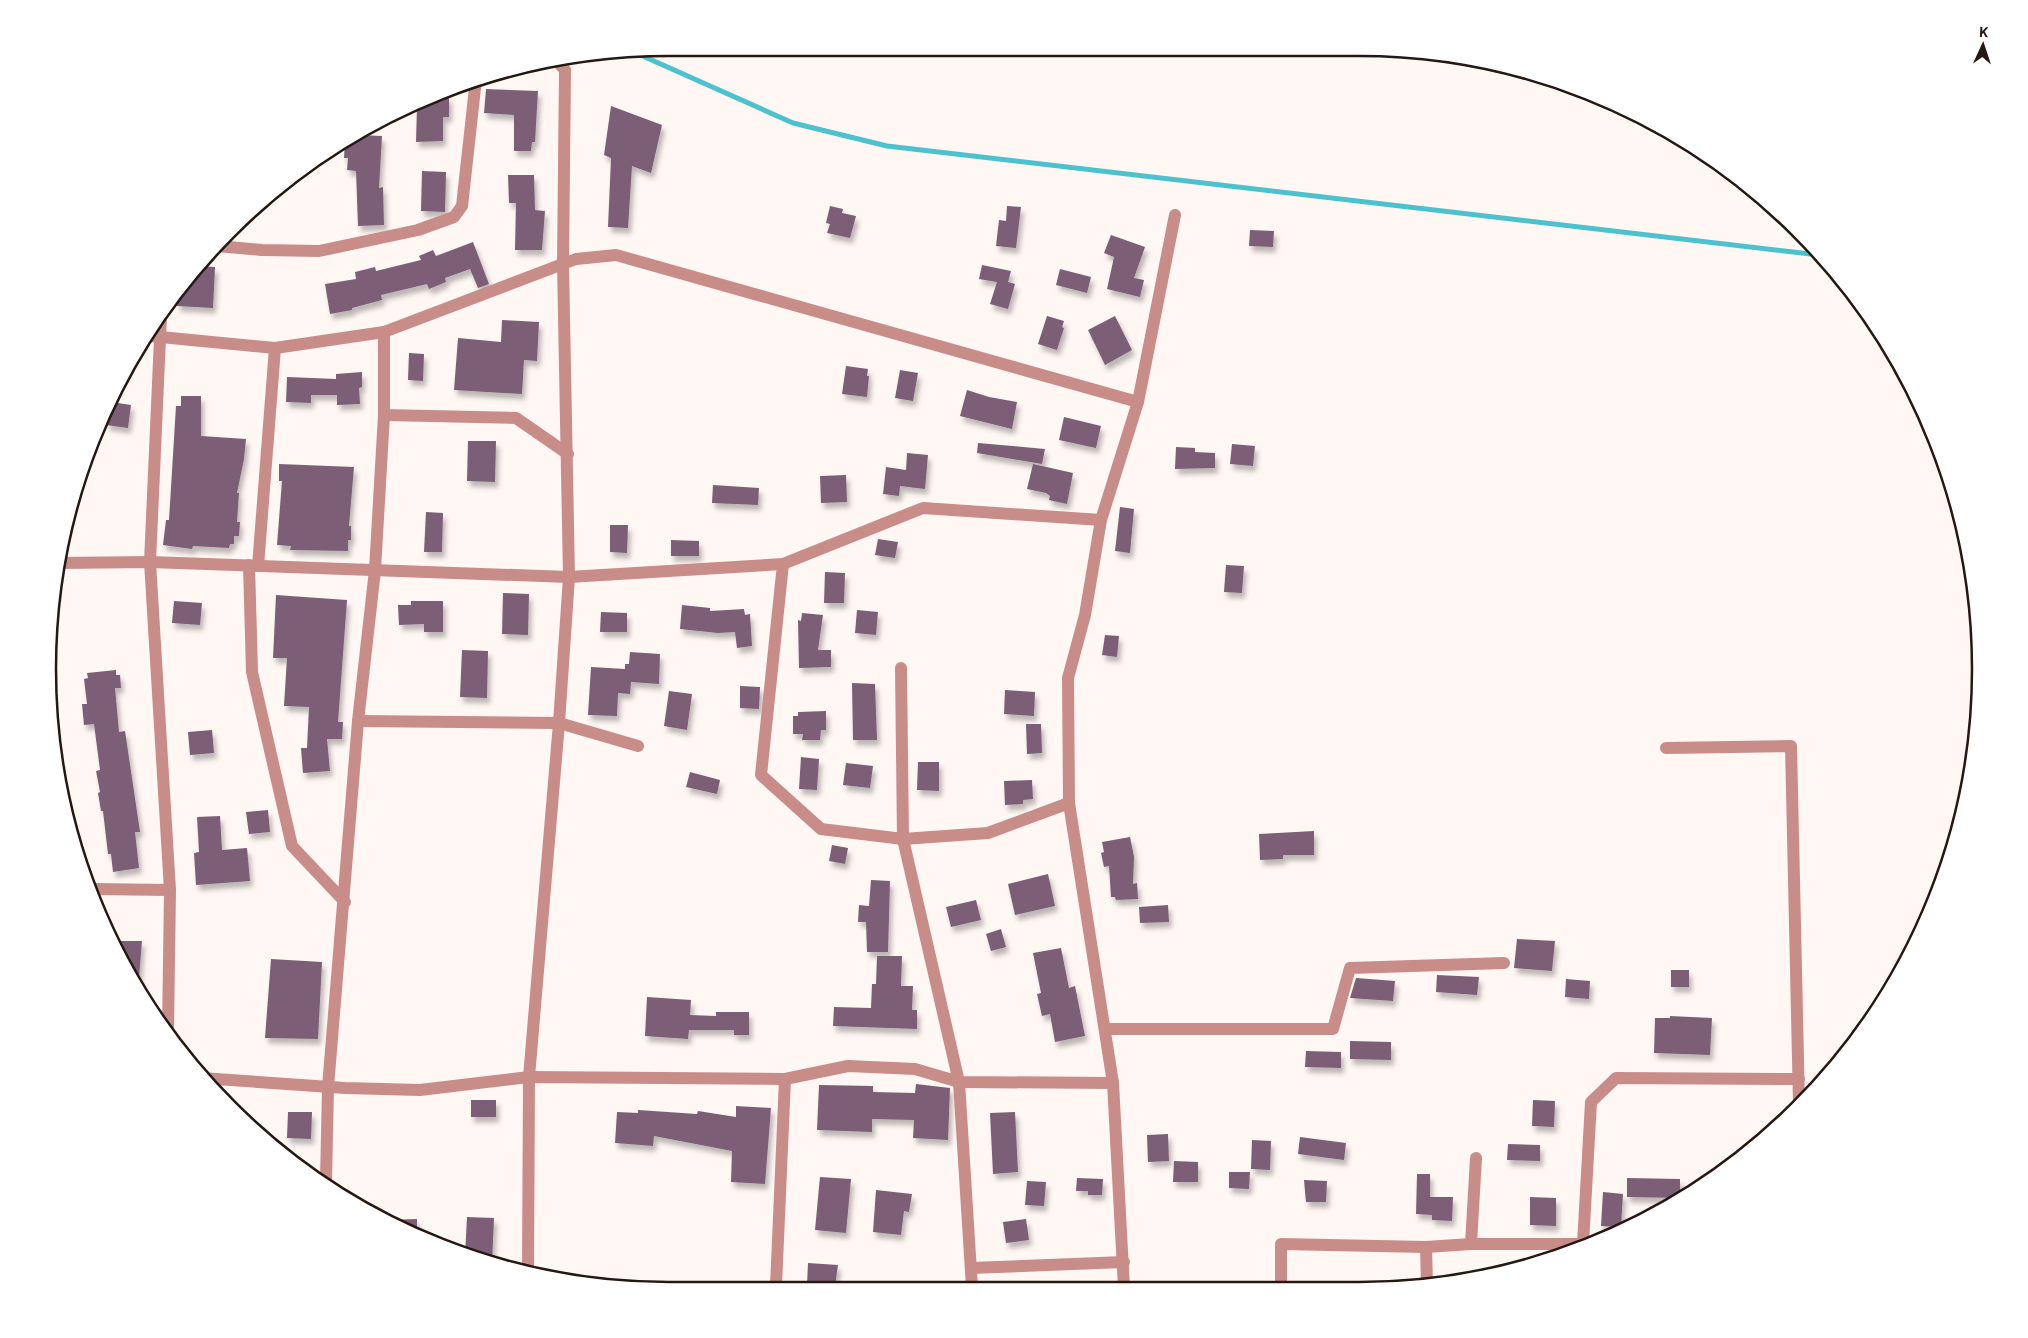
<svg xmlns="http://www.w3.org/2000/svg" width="2028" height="1338" font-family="Roboto,sans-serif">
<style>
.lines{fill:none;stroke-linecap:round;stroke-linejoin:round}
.stream{stroke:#4bc2cd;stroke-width:5}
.building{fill:#7b5f76;filter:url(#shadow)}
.minor{stroke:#c98d89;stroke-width:12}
.rim{fill:none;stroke:#251812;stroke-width:2.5}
</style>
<defs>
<filter id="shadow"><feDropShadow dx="3" dy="5.5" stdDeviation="2.5" flood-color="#0004"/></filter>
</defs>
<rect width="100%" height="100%" fill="#fff7f4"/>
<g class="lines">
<path class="stream" d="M636 53 793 123 887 146 1819 255"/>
</g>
<g class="building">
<path d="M486 89 538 91 535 142H532L531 151H514V115L484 113Z"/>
<path d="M438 96 449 97V117H443V141L416 142 417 106Z"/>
<path d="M611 106 662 125 651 173 632 166 628 228 608 227 611 158 604 155Z"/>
<path d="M360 135 382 136 379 188 383 187 384 225 358 226 356 171 347 170 348 158H344L345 142Z"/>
<path d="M422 171 446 172 445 212 421 211Z"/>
<path d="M508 175H534L535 210 545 211 542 250H515L516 203H509Z"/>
<path d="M830 206 843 209 842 213 856 216 850 238 827 233 830 224 826 223Z"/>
<path d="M1007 206 1021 207 1016 248 996 246 999 220 1006 221Z"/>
<path d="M1250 230 1274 231 1273 247 1249 246Z"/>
<path d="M1111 235 1145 247 1134 278 1144 280 1140 297 1107 289 1114 257 1104 253Z"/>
<path d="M473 242 489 284 478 288 470 269 445 278 446 282 429 289 427 284 381 295 382 300 352 308V310L330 314 325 284 356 279 355 272 375 267 376 271 421 260 419 256 433 250 436 256Z"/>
<path d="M982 265 1011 271 1008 282 1015 284 1008 309 990 304 997 282 979 279Z"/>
<path d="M199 266 215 267 213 308 177 306 178 288Z"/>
<path d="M1060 269 1091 277 1087 293 1056 285Z"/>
<path d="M1047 316 1064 321 1062 327 1064 328 1057 350 1038 344Z"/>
<path d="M1115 316 1132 350 1105 365 1088 330Z"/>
<path d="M502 320 539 322 537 361 524 360 522 394 454 390 458 338 501 342Z"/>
<path d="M409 353 424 354 423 381 408 380Z"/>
<path d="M846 366 868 369 867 376H869L867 397 842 394Z"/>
<path d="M900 370 918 373 913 401 895 398Z"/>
<path d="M362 372V387L359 388 360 404 337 405V395H311V403L286 402 287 377 336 379V374Z"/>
<path d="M967 390 989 397 1017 402 1012 429 960 416Z"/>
<path d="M181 396H201V436L246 439 244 459 237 493H239L237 522H240L239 536H234V544H230L229 548 193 546 192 549 163 545 166 520H169L176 406H181Z"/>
<path d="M111 402 131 405 128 428 106 425Z"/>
<path d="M1064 417 1101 426 1096 448 1059 440Z"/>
<path d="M468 441H496L495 482 467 481Z"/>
<path d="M978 443 1045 449 1042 464 977 453Z"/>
<path d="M1232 444 1255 446 1253 466 1230 464Z"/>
<path d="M1176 447 1195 448V452L1215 453V468L1175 469Z"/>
<path d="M907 453 928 455 925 489 900 486 899 496 883 494 886 467 906 470Z"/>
<path d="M279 464 354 467 349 526H351V540H348V551L290 550 291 546 277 545 282 481H279Z"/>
<path d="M1033 464 1073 473 1067 504 1049 500 1050 496 1046 493 1027 489Z"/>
<path d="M846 475 847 502 821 503 820 476Z"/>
<path d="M713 485 759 488 758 505 712 503Z"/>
<path d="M1120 507 1134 509 1130 553 1115 551Z"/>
<path d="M426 512 443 513 442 552H424Z"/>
<path d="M610 525H628L627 553 610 552Z"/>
<path d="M878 539 898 542 895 558 875 555Z"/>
<path d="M671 540 699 541V556H671Z"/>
<path d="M1226 565 1244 566 1242 593 1224 592Z"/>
<path d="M825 572 845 573 844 603H824Z"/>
<path d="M503 593 529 594 528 635 502 634Z"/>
<path d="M276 595 347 600 338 722H343L342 739H327L330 771 303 773 301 748H307L309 707 284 706 287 658H273Z"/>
<path d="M174 601 202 603 200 625 172 623Z"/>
<path d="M411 601H443V632H424V624L399 625 398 605H411Z"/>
<path d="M682 605 710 608V611L744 609 745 615 750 614 752 646 737 648 735 632 718 633 680 629Z"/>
<path d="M857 610 878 612 876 635 855 633Z"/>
<path d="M601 612 627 613V632H600Z"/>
<path d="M802 613 823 615 818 650H831V667L799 668 798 620 801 621Z"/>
<path d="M1105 635 1119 636 1117 657 1102 655Z"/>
<path d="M462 650 488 651 487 698 460 697Z"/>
<path d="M630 652 660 654 659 684 631 682 630 694 618 693 617 716 588 715 591 667 625 669V664H629Z"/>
<path d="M116 670V675H120L121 688H115L119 732 125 731 140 832H135L139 868 113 872 111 854H108L103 811H101L98 793 100 792 96 771 100 770 94 724 84 725 82 704H87L84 679 88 678 87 673Z"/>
<path d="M852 683 875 684 877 740H853Z"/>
<path d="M740 686 760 687 759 709 740 708Z"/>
<path d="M1005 690 1035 692 1034 716 1004 714Z"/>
<path d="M669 691 692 694 687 730 664 726Z"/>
<path d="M826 711V730H821L820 740H802L803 734H793V716H798V712Z"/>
<path d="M1026 724H1041L1042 753 1027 754Z"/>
<path d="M212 730 214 753 190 755 188 732Z"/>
<path d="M801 757 819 759 817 790 799 789Z"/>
<path d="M918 762H939V791L917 790Z"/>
<path d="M846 763 873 766 870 788 843 785Z"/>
<path d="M690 772 720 780 717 794 686 787Z"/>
<path d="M1032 780 1033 799 1023 800V804L1005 805 1004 781Z"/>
<path d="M268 810 270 832 249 834 246 812Z"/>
<path d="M220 816 222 850 247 848 250 881 196 885 194 853 199 852 197 817Z"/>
<path d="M1314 831V855H1283V859L1260 860 1259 834Z"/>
<path d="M1130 837 1134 857 1133 884 1137 883 1138 899 1116 900 1115 897H1111L1109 866 1104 867 1101 853 1104 852 1102 842Z"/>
<path d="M832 845 848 848 845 864 829 861Z"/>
<path d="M1048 874 1055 906 1015 915 1008 884Z"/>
<path d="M871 880 890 881 888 952H867L866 922H858L859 905 869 906Z"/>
<path d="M976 900 981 920 951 927 946 907Z"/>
<path d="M1168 905 1169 922 1140 923 1139 907Z"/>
<path d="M1001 929 1006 947 991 951 986 934Z"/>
<path d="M1517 939 1555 941 1552 971 1514 968Z"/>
<path d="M115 941H142L138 990 131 980Z"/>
<path d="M1061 948 1069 988 1075 986 1085 1036 1055 1042 1050 1014 1042 1016 1037 994 1041 993 1033 953Z"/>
<path d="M877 956H902L901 986H913L912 1010H917V1029L833 1026 834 1007 871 1008 872 984H876Z"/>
<path d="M271 959 322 962 318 1039 265 1038Z"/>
<rect x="1671" y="970" width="18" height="17"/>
<path d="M1437 975 1479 977 1477 995 1436 992Z"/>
<path d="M1356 978 1395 981 1393 1001 1350 998Z"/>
<path d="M1566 979 1590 981 1589 999 1565 997Z"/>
<path d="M647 997 691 1000 690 1015 716 1016V1012H749V1035H734V1030H689L688 1039 645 1036Z"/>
<path d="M1670 1016 1712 1018 1710 1055 1654 1053 1655 1018H1670Z"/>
<path d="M1350 1041 1391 1042V1060L1350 1059Z"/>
<path d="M1306 1051 1341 1052V1068L1305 1067Z"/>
<path d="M916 1084 950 1088 948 1140 913 1138 914 1120 872 1119V1132L817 1130 819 1085 873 1086V1092L915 1093Z"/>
<rect x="471" y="1100" width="25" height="17"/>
<path d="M1533 1100 1555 1101 1554 1127 1532 1126Z"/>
<path d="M736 1106 771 1108 765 1184 731 1182 732 1151 654 1136 653 1146 615 1143 617 1112 638 1113V1110L697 1114 698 1111 736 1117Z"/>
<path d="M288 1112H312L311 1139 287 1138Z"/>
<path d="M1015 1112 1018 1172 993 1174 990 1113Z"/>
<path d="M1168 1134 1169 1161 1148 1162 1147 1135Z"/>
<path d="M1300 1137 1346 1143 1344 1160 1298 1154Z"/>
<path d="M1252 1140 1271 1141 1270 1170 1251 1169Z"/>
<path d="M1508 1144 1540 1145V1161L1507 1160Z"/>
<path d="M1174 1161 1198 1162V1182H1173Z"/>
<path d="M1229 1172H1250L1249 1189 1229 1188Z"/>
<path d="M1417 1174H1430V1197H1453L1452 1221 1432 1220V1215L1416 1214Z"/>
<path d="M820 1177 851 1179 846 1233 815 1230Z"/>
<path d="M1077 1178 1103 1179 1102 1195H1088V1191H1076Z"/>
<path d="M1627 1178 1680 1179V1198L1627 1197Z"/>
<path d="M1304 1180 1327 1181 1326 1202H1306Z"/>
<path d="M1027 1181 1046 1182 1044 1206 1025 1205Z"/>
<path d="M876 1190 912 1194 909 1212 904 1211 901 1235 873 1232Z"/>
<path d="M1603 1192 1623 1194 1621 1227 1601 1226Z"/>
<path d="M1530 1197 1556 1198V1226L1530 1225Z"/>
<path d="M467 1217 494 1218 492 1263 465 1256Z"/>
<path d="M417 1219V1236L385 1220Z"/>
<path d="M1026 1219 1029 1240 1006 1243 1003 1222Z"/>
<path d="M808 1263 838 1265 835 1286H807Z"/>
</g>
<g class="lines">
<g class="minor">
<path d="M217 246 262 250 319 251 418 230 454 217 462 206 476 79"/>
<path d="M161 316 150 562 170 890 168 1032"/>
<path d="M150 336 275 348 384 332 576 259 616 255 1138 402"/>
<path d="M384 415 516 418 568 454"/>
<path d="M60 563 150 562 569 577 783 564 923 508 1101 520"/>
<path d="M783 564 761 775 821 829 903 839 988 833 1069 803"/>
<path d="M249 565 252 672 292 846 345 902"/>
<path d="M258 566 275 348"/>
<path d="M901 668 903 839 959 1082 972 1287"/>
<path d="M358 721 559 723 638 746"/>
<path d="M1666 748 1791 746 1799 1104"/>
<path d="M93 889 170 890"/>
<path d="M1105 1029H1333L1350 968 1504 963"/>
<path d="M201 1078 345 1088 420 1090 529 1077 785 1079 848 1066 915 1069 959 1082 1113 1083"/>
<path d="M326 1181 328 1087 358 721 375 570 384 415V332"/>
<path d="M1471 1244 1476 1158"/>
<path d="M1583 1244 1591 1102 1616 1078 1799 1079"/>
<path d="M1426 1247 1427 1285"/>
<path d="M971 1268 1124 1262"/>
<path d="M528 1271 529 1077 559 723 569 577 563 264 565 70 556 60"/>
<path d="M776 1286 785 1079"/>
<path d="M1124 1288 1113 1083 1069 803 1068 678 1085 615 1101 520 1138 402 1175 215"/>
<path d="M1281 1289V1244L1426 1247 1471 1244H1587"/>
</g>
</g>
<path d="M0 0H2028V1338H0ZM669 56H1359A613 613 0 0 1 1972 669V669A613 613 0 0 1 1359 1282H669A613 613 0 0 1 56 669V669A613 613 0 0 1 669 56Z" fill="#fff" fill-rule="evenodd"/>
<path class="rim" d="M669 56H1359A613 613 0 0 1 1972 669V669A613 613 0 0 1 1359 1282H669A613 613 0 0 1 56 669V669A613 613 0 0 1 669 56Z"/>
<g transform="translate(1983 45) rotate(3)" stroke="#ffffff" stroke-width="4" paint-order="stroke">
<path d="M0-4L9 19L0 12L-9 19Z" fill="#251812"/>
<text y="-8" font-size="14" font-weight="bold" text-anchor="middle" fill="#251812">K</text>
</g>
</svg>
